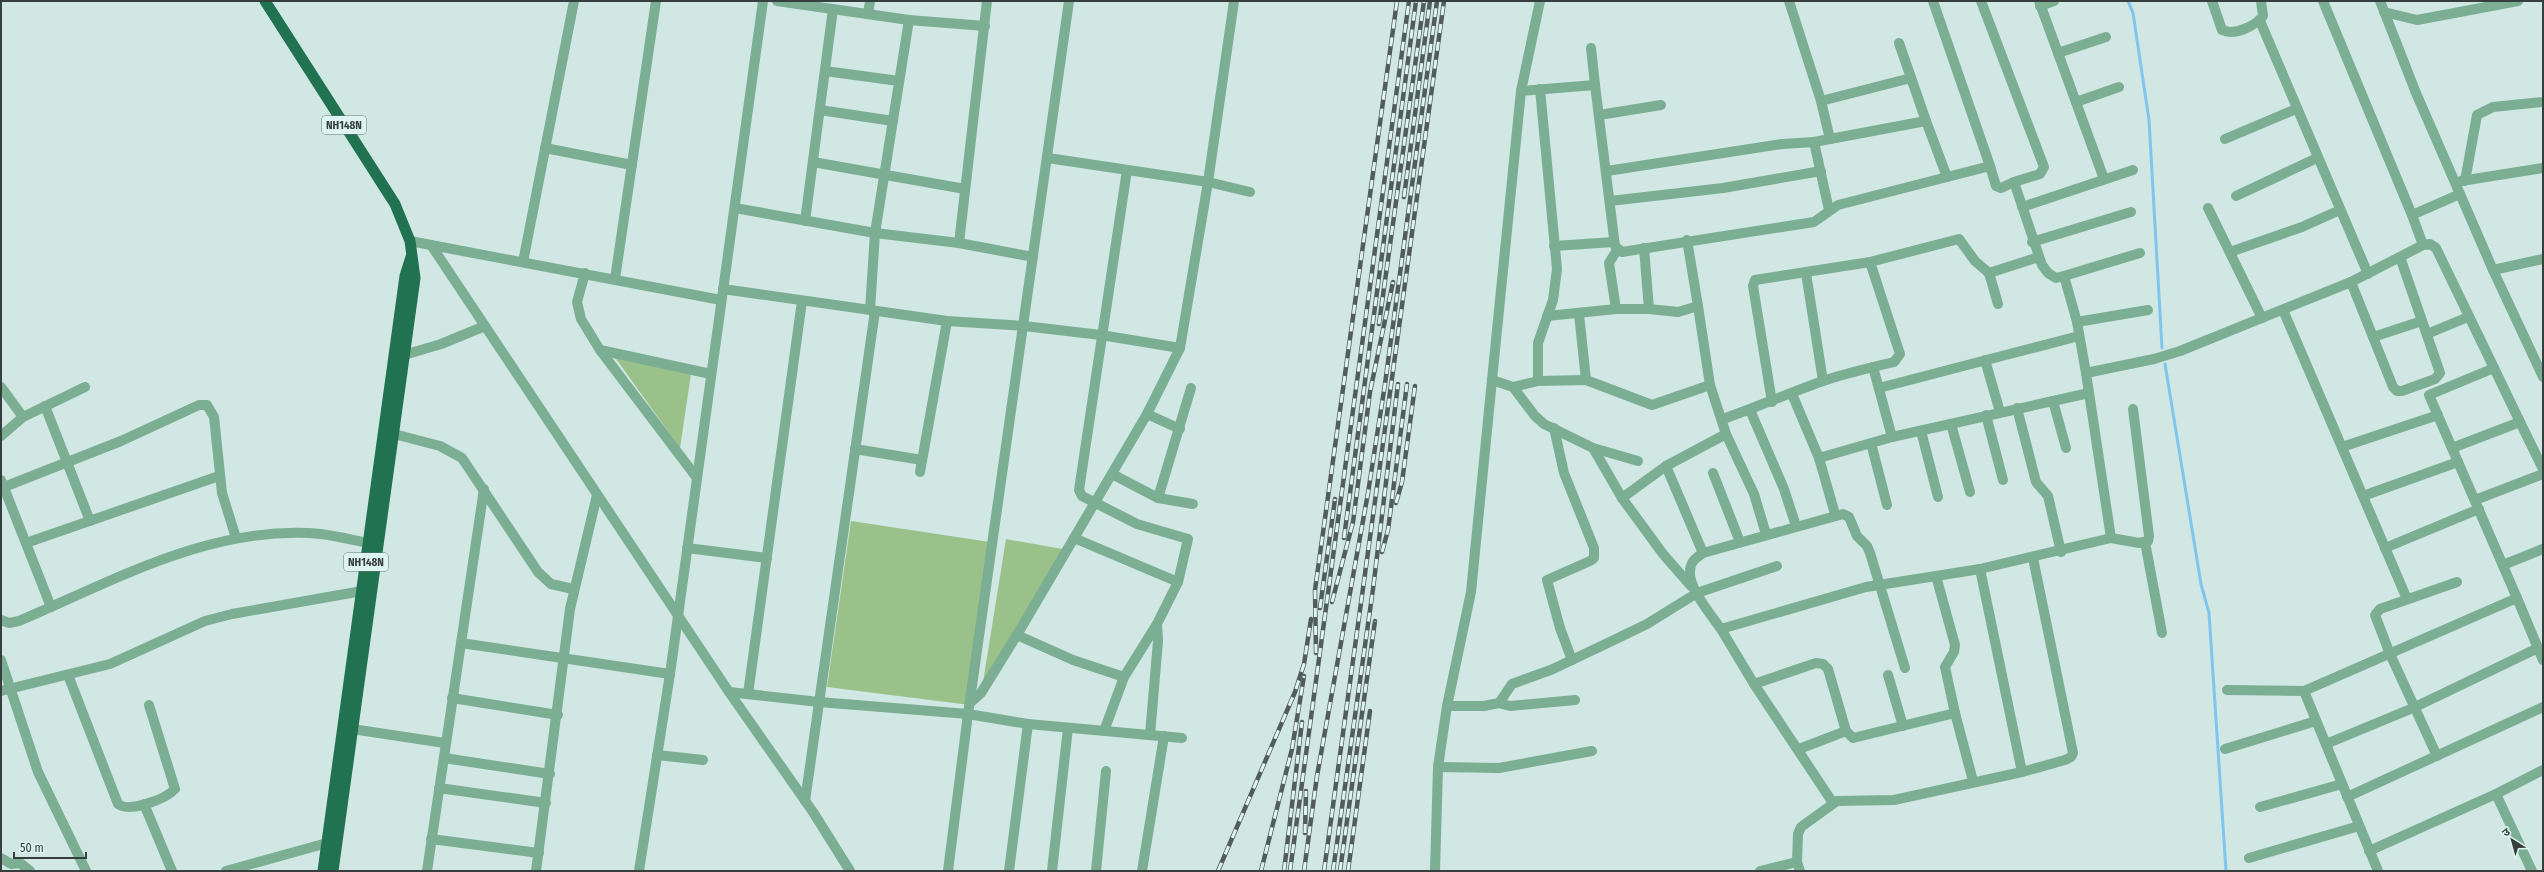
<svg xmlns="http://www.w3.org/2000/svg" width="2544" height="872" font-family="'Fira Sans Condensed','Noto Sans Devanagari',sans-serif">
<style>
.green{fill:#9bc18b}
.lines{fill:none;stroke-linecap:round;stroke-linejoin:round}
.stream{stroke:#80c5ee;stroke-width:3}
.minor{stroke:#7bae93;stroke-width:10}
.trunk{stroke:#207250;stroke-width:11}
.rail-casing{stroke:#515c5b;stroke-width:4.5}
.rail{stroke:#ddf4f0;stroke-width:3;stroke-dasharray:9;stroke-linecap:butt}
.labels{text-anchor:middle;stroke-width:4;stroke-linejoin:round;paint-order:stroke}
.shield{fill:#ddf4f0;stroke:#687573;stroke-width:1}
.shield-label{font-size:11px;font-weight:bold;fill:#363f3e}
</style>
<rect width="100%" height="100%" fill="#d0e7e3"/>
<g class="green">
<path d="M614 356 691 374 680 448Z"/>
<path d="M851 521 990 542 970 705 827 687Z"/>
<path d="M1006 539 1068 550 980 701Z"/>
</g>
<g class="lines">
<g class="stream">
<path d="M2128 1 2133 13 2149 120 2162 348"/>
<path d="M2165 364 2201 584 2209 613 2226 871"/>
</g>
<g class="minor">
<path d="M777 1 909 20 985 26"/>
<path d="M1789 1 1821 101 1830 139"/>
<path d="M1933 1 1990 166"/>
<path d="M1981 1 2044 167 2040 174 2014 182"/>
<path d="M2039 1 2104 179"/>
<path d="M2212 1 2222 30C2235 36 2255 26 2263 16L2261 1"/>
<path d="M2323 1 2412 215"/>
<path d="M2380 1 2416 93 2460 194"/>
<path d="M2040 6 2054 1"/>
<path d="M2384 12 2417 20 2518 1"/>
<path d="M868 14 870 1"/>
<path d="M2260 21 2368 274"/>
<path d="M1899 43 1926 121"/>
<path d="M1591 48 1595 85"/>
<path d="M2058 53 2106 37"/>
<path d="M825 71 899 81"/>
<path d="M1521 91 1595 85 1615 246 1622 252 1814 222 1838 205 1990 166 1996 186 2001 188 2014 182 2042 265 2048 273 2056 278 2064 276 2077 322 2086 373"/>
<path d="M1821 101 1911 78"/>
<path d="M2076 102 2119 87"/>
<path d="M820 110 893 121"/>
<path d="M1599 115 1661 105"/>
<path d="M2225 139 2296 109"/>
<path d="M1814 142 1926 121 1947 177"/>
<path d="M545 148 632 165"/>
<path d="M1048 158 1208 182 1250 192"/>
<path d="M813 162 965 189"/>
<path d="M1127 170 1079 490 1082 496 1137 524 1188 539 1178 582 1157 624 1158 641 1150 735"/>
<path d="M1607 171 1782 144 1814 142 1829 210"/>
<path d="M2461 181 2543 168"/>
<path d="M2465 181 2477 115 2493 107 2543 102"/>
<path d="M2236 196 2317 158"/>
<path d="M1610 201 1723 188 1821 171"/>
<path d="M2022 207 2133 170"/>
<path d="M735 208 875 233 959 243 1033 257"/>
<path d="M2208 208 2262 318"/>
<path d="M805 221 833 9"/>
<path d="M1687 240 1698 306"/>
<path d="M410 241 431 245 729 692 813 812 850 871"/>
<path d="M2032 242 2131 212"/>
<path d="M959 243 987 1"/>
<path d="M431 245 721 300"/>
<path d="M2423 245 2430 244 2436 248 2494 368 2429 395 2517 598"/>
<path d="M1554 246 1614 242"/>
<path d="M1644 248 1649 309 1678 312 1698 306 1710 385"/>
<path d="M2230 252 2302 227 2340 210"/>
<path d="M2543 259 2493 270 2543 377"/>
<path d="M523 262 574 1"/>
<path d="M1870 262 1959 239 1975 261 1989 273 1998 304"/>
<path d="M585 273 577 302 581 319 600 350 697 478"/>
<path d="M1806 273 1823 381"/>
<path d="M1989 273 2039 257"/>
<path d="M2064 276 2140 253"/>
<path d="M615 279 656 1"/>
<path d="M2351 282 2393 387 2397 391H2402L2435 379 2440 373 2400 257"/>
<path d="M723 289 947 321 1024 326 1101 335 1180 348"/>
<path d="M1616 309 1609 263 1617 250"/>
<path d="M870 310 875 233 909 20"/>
<path d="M2283 310 2407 599"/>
<path d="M1579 314 1586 380"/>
<path d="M1547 316 1616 309H1649"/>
<path d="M2077 322 2148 310"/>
<path d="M2427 334 2468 317"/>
<path d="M2373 337 2422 321"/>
<path d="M600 350 711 374"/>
<path d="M404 355 441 344 485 326"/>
<path d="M1985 360 2000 412"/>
<path d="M1873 367 1892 437 2089 393"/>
<path d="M2494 368 2520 422"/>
<path d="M1492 380 1521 91 1540 1"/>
<path d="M1538 381V343L1553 300 1557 269 1540 89"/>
<path d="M1 387 23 417"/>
<path d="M1513 387 1538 381 1586 380 1652 405 1710 385 1726 434"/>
<path d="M1879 388 2079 336"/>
<path d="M1792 394 1819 458 1892 437"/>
<path d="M2053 401 2066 448"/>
<path d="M45 406 90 521"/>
<path d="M2017 408 2036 482 2048 496 2061 552"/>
<path d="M1750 410 1784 489 1796 526"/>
<path d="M1147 414 1180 429"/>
<path d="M1986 415 2003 480"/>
<path d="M1723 419C1757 407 1789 393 1823 381 1846 373 1870 368 1894 362L1900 354 1870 262 1755 280 1753 286 1772 402"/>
<path d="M1951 424 1970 492"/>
<path d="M1554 428 1564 473 1594 548V558L1590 561 1547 580 1560 628 1572 660"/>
<path d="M1921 431 1938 497"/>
<path d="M394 434 440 446 462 458 538 572 551 584 573 589"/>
<path d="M1 436 23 417 85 387"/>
<path d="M1871 443 1887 505"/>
<path d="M2342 447 2438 415"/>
<path d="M1593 448 1638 461"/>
<path d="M2452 448 2520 422 2543 469"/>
<path d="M855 449 922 460"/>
<path d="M1819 458 1835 514"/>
<path d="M1666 466 1703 553"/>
<path d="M920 472 947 321"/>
<path d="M1713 473 1740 542"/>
<path d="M1112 474 1158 498 1193 504"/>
<path d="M1 480 51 607"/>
<path d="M4 487 121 441 199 405H207L214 417 222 493 236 538"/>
<path d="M2363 496 2458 462"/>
<path d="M1158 498 1191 388"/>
<path d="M1622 498 1666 466 1726 434 1754 494 1766 534"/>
<path d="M2475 500 2543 474"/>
<path d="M1074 538 1178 582"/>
<path d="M2111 538 2139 543 2148 541 2149 536 2133 409"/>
<path d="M2145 542 2162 633"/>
<path d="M26 543 219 476"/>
<path d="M687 548 767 558"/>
<path d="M2385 548 2479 509"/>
<path d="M2503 565 2543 549"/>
<path d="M1 620 9 623 19 621C115 580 213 524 321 534 337 536 353 540 369 543"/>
<path d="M1721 629C1710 613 1682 582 1692 563 1694 559 1699 556 1703 553L1843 514 1849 517 1857 536 1867 546 1870 553 1905 668"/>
<path d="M1017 635 1073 660 1124 677"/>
<path d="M461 643 670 674"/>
<path d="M1 660 38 772 86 871"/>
<path d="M68 675 118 804C129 813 166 799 175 789L149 705"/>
<path d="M1888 675 1903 726"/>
<path d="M1754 684 1721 629 1866 587 1936 576"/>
<path d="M2227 690 2304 691"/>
<path d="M1 691 110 664 205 621 232 614 362 591"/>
<path d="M729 692 819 702 968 714 1028 724 1182 738"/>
<path d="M748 694 802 301"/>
<path d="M452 698 558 715"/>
<path d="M971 702 981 693 1017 635 1147 414 1180 348 1208 182 1234 1"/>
<path d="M1499 703 1510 706 1575 700"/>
<path d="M1447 706H1484L1499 703 1512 684 1553 669 1616 639 1647 624 1697 593 1777 566"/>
<path d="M1955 713 1973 781"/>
<path d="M352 729 445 743"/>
<path d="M1104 731 1124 677 1157 624"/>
<path d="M2326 744 2413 708 2538 648"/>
<path d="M1799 749 1846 731"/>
<path d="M2225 749 2316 721"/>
<path d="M657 755 703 760"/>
<path d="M2437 756 2390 654 2375 615 2380 609 2457 582"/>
<path d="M444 758 550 774"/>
<path d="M1438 767 1499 768 1592 751"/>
<path d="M2022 772 2065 760 2071 757 2073 753 2033 558"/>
<path d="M439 788 546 803"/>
<path d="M2496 794 2543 770"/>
<path d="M2347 797 2543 707"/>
<path d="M805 801 875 311"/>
<path d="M1833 803 1754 684 1816 663 1823 664 1828 669 1846 731 1853 738 1955 713 1945 667 1954 652 1955 645 1936 576 1980 569"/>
<path d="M144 804 172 871"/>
<path d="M2260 807 2342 784"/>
<path d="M431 839 539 853"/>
<path d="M2369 851 2496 794 2532 871"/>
<path d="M1 858 11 864 20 863 30 871"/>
<path d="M2249 858 2359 826"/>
<path d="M226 871 327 843"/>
<path d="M427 871 484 489"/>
<path d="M536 871 570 609 597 495"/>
<path d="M639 871 670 674 763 1"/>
<path d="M948 871 968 714 1069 1"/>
<path d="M1009 871 1028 724"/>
<path d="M1052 871 1068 728"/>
<path d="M1096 871 1106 771"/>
<path d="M1142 871 1164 736"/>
<path d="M1435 871 1438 767 1447 706 1471 592 1492 380 1513 387 1535 416 1544 424 1593 448 1622 498 1663 554 1691 586"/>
<path d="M1760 871 1797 862"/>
<path d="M1800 871 1797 862 1798 834 1801 827 1837 801 1894 800 2022 772 1980 569 2111 538 2086 373 2154 359 2180 351 2351 282 2423 245 2412 215 2460 194 2493 270"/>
<path d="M2378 871 2304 691 2517 598 2543 660"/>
</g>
<g class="trunk">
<path d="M265 1 395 204 410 241 415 278 333 871"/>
<path d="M323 871 405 276 411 257"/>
</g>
<g class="rail-casing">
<g id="rail">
<path d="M1404 197 1430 1"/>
<path d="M1379 324 1424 1"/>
<path d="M1396 503 1402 482 1415 386"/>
<path d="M1344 538 1416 1"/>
<path d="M1382 552 1388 530 1407 384"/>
<path d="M1332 602 1353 522 1370 392 1393 282"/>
<path d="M1320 608 1335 499"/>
<path d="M1316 653 1315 590 1397 1"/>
<path d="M1305 833 1306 791"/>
<path d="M1218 871 1295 692 1304 664 1311 619"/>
<path d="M1261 871 1292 749 1304 676"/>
<path d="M1284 871 1302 722"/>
<path d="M1290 871 1409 1"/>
<path d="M1304 871 1317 776 1368 493 1385 384 1437 1"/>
<path d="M1324 871 1444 1"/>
<path d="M1333 871 1373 589 1398 384"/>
<path d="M1340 871 1375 621"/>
<path d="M1348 871 1370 711"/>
</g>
</g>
<use href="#rail" class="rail"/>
</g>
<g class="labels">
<g class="shield">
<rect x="322" y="116" width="44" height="18" rx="3"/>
<rect x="344" y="553" width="44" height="18" rx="3"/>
</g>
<g class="shield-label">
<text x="344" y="129">NH148N</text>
<text x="366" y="566">NH148N</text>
</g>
</g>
<rect width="2544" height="872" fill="none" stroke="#363f3e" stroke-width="4"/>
<g transform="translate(2512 840) rotate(323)" stroke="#ddf4f0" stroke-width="3" paint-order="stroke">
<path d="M0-3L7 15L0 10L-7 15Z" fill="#363f3e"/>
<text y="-6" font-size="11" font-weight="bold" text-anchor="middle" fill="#363f3e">उ</text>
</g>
<path d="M14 852v6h72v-6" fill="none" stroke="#363f3e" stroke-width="2"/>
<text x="20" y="852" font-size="12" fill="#363f3e" stroke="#ddf4f0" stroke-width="3" paint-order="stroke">50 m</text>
</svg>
